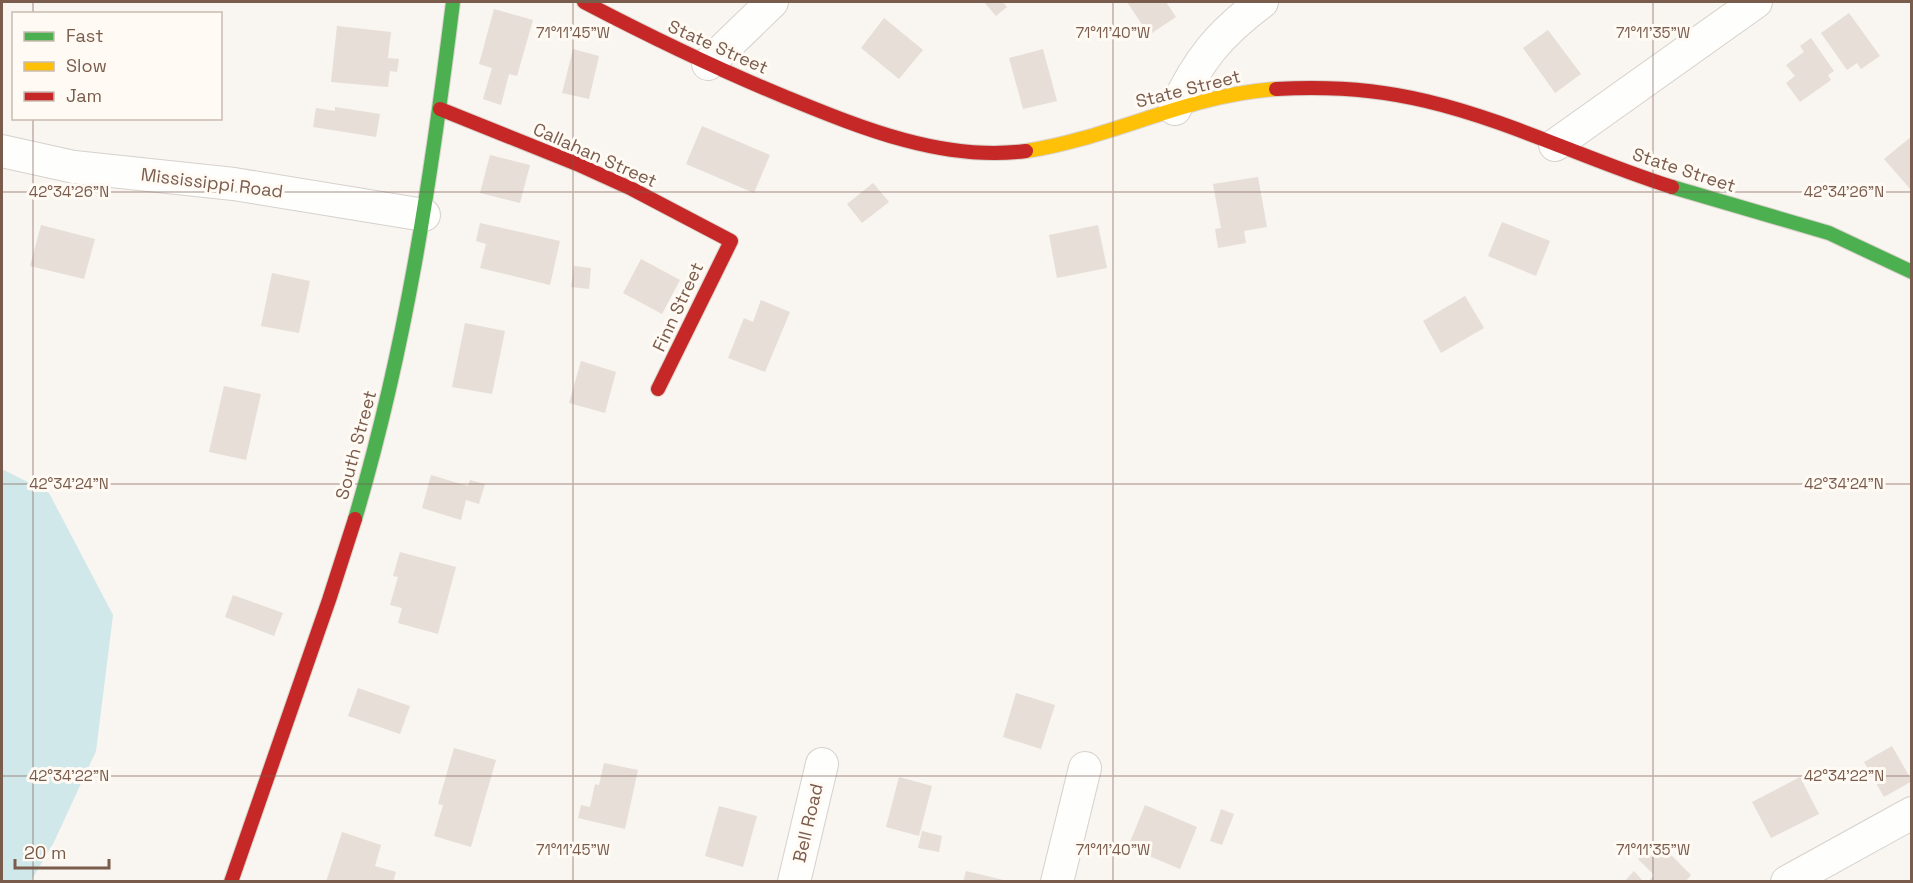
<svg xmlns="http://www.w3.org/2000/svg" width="1913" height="883" font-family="'Space Grotesk',sans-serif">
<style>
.water{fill:#d0e8ea}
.building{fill:#e6ded7}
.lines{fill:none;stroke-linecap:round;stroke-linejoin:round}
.street-casing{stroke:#d7d1cb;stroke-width:34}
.fast-casing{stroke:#d9d2cb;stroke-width:16}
.slow-casing{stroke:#d9d2cb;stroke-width:16}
.jam-casing{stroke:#d9d2cb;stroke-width:16}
.street{stroke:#fefefd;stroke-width:32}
.fast{stroke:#4caf50;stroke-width:14}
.slow{stroke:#ffc107;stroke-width:14}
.jam{stroke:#c62828;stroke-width:14}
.ticks{fill:none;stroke:#7a5c4d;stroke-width:1.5;stroke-opacity:0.45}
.labels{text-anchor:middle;stroke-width:6;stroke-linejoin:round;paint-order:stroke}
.street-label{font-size:18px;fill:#7a5c4d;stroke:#fffaf3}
.ticks-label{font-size:15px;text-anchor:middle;fill:#7a5c4d;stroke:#fffaf3;stroke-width:6;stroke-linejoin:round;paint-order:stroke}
</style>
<rect width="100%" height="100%" fill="#f9f5f0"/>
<path class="water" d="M2 469 49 493 113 615 96 751 54 842 31 881H2Z"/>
<g class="building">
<path d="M984 2H1003L1007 7 996 16Z"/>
<path d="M1127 2H1166L1176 17 1149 35Z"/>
<path d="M494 9 533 20 517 76 509 74 501 105 483 99 492 68 479 64Z"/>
<path d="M1849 13 1880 56 1861 69 1857 63 1847 70 1821 33Z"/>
<path d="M884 18 923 50 899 79 861 48Z"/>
<path d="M337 26 391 32 388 58 399 59 397 72 390 71 388 87 331 82Z"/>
<path d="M1548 30 1581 74 1555 93 1523 48Z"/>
<path d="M1811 38 1834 71 1828 75 1831 80 1800 102 1786 83 1795 76 1786 65 1804 52 1800 46Z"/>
<path d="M573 49 599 56 589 99 562 93Z"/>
<path d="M1043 49 1057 101 1023 109 1009 58Z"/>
<path d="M335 107 380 114 376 137 313 127 316 108 335 111Z"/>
<path d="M702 126 770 155 754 193 686 164Z"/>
<path d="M1912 136V191L1884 159Z"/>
<path d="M490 155 530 165 520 203 480 193Z"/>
<path d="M1258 177 1267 227 1244 231 1246 243 1218 248 1215 229 1221 228 1213 184Z"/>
<path d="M873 183 889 202 862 223 847 204Z"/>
<path d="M1502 222 1550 241 1536 276 1488 256Z"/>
<path d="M480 223 560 241 550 285 480 268 486 244 476 241Z"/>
<path d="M41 225 95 239 84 279 30 266Z"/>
<path d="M1098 225 1107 268 1057 278 1049 235Z"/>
<path d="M641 259 680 280 662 314 623 293Z"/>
<path d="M574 266 591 268 589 289 571 287Z"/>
<path d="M272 273 310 281 299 333 261 326Z"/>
<path d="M1465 296 1484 328 1441 353 1423 321Z"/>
<path d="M761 300 790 312 765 372 728 358 744 318 753 322Z"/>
<path d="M465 323 505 331 492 394 452 387Z"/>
<path d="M581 361 616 372 605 413 569 403Z"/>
<path d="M224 386 261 394 246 460 209 452Z"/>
<path d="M431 475 468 486 470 480 485 484 479 504 466 500 461 520 422 508Z"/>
<path d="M400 552 456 567 438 634 398 623 402 608 390 605 398 577 393 576Z"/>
<path d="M233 595 283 613 274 636 225 617Z"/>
<path d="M358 688 410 706 400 734 348 716Z"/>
<path d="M1016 693 1055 705 1041 749 1003 737Z"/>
<path d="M1892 746 1912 781 1884 797 1864 762Z"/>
<path d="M454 748 496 760 471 847 434 836 443 805 438 804Z"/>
<path d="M604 763 638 770 625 829 578 818 581 805 590 807 595 784 599 785Z"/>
<path d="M899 777 932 786 919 836 886 827Z"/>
<path d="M1800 777 1819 814 1771 838 1752 802Z"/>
<path d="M1145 805 1197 827 1180 869 1128 847Z"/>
<path d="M719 806 757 816 743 867 705 856Z"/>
<path d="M1221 809 1234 814 1222 845 1210 841Z"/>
<path d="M922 831 942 836 939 852 918 848Z"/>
<path d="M342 832 381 845 375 866 396 872 393 882H326Z"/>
<path d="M1657 841 1691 875 1685 882H1648L1654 875 1638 859Z"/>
<path d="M966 871 1008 881V882H963Z"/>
<path d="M1634 871 1644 882H1624Z"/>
</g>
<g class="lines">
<g class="street-casing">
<g id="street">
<path d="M708 64 772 2"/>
<path d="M1175 109C1198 60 1219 34 1262 2"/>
<path d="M1555 145 1756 2"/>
<path d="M2 151 74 167 234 184 424 215"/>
<path d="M794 882 822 764"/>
<path d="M1057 882 1085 768"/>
<path d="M1787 882 1912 813"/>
</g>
</g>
<g class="fast-casing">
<g id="fast">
<path d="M1672 187 1829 233 1912 272"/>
<path d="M355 519C406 347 431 180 453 2"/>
</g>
</g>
<g class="slow-casing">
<path id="slow" d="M1026 151C1112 138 1187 95 1276 89"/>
</g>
<g class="jam-casing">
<g id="jam">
<path d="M584 2C649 36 715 68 783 96 859 127 942 162 1026 151"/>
<path d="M1276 89C1326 86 1377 89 1426 101 1511 121 1589 161 1672 187"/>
<path d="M440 109 577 164 632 189 731 241 658 389"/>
<path d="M231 882 329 600 355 519"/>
</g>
</g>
<use href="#street" class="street"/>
<use href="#fast" class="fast"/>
<use href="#slow" class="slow"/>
<use href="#jam" class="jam"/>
</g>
<path class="ticks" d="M33 2V14M573 2V882M1113 2V882M1653 2V882M33 118V882M2 192H1912M2 484H1912M2 776H1912"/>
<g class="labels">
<g class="street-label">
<text transform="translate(718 47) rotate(24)" y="6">State Street</text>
<text transform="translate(1188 89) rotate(-14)" y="6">State Street</text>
<text transform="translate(595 155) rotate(24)" y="6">Callahan Street</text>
<text transform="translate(1684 170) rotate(18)" y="6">State Street</text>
<text transform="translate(212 183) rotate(7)" y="6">Mississippi Road</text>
<text transform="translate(678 307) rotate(-65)" y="6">Finn Street</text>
<text transform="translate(356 445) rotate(-75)" y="6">South Street</text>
<text transform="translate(808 823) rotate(-77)" y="6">Bell Road</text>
</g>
</g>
<g class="ticks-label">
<text x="573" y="38">71°11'45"W</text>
<text x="1113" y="38">71°11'40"W</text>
<text x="1653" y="38">71°11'35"W</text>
<text x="69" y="197">42°34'26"N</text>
<text x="1844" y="197">42°34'26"N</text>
<text x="69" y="489">42°34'24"N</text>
<text x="1844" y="489">42°34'24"N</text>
<text x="69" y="781">42°34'22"N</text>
<text x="1844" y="781">42°34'22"N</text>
<text x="573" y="855">71°11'45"W</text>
<text x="1113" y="855">71°11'40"W</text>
<text x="1653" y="855">71°11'35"W</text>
</g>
<rect width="1913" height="883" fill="none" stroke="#7a5c4d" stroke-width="6"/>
<rect x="12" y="12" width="210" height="108" fill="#fffaf3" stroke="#cabbb1" stroke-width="1.5"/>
<rect x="24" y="32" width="30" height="9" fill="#4caf50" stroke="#cabbb1" stroke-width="1.5"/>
<text x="66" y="42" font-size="18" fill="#7a5c4d">Fast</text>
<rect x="24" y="62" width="30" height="9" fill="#ffc107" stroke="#cabbb1" stroke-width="1.5"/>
<text x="66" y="72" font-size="18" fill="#7a5c4d">Slow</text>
<rect x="24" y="92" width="30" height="9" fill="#c62828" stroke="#cabbb1" stroke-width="1.5"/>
<text x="66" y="102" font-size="18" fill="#7a5c4d">Jam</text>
<path d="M15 859v9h94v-9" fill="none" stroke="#7a5c4d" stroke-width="3"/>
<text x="24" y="859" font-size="18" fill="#7a5c4d" stroke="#fffaf3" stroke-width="4.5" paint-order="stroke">20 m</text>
</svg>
